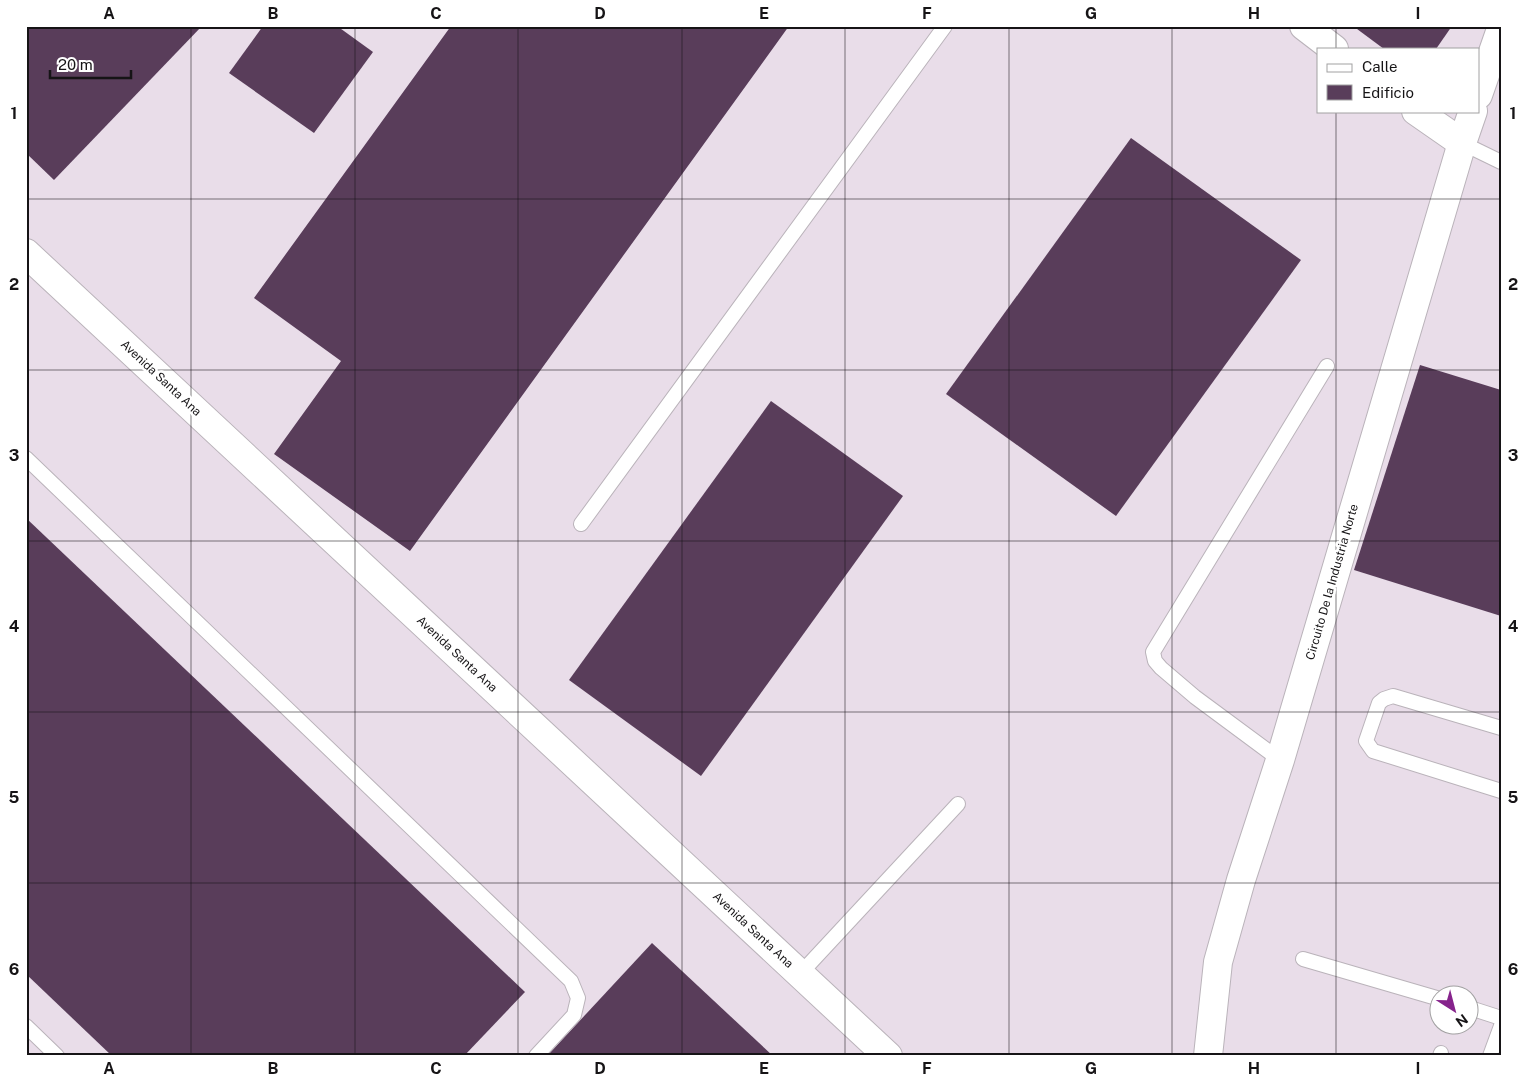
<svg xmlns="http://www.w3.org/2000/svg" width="1527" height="1082" font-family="'Public Sans',sans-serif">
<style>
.built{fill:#e9dde9;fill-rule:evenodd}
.building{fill:#593d5a}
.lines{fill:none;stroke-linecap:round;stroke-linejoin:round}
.lane-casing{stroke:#bab3ba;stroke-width:16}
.street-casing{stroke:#bab3ba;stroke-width:30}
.lane{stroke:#fff;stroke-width:14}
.street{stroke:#fff;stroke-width:28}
.grid{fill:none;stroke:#161416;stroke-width:1;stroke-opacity:0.55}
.labels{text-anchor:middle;stroke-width:5;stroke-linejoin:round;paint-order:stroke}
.street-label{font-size:12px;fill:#161416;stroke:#fff}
.neatline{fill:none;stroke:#161416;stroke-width:2}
.grid-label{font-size:16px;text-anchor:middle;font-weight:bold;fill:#161416}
</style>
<rect width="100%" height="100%" fill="#f1eaf1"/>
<path class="built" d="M26 26H1501V1056H26ZM1318 49H1478V111H1318ZM1440 994H1470V1024H1440Z"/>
<g class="building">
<path d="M26 26H202L54 180 26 153Z"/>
<path d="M263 26H337L373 52 314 133 229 73Z"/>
<path d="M451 26H789L410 551 274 454 341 361 254 298Z"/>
<path d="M1353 26H1452L1436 49H1384Z"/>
<path d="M1131 138 1301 260 1116 516 946 394Z"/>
<path d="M1420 365 1501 390V616L1354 570Z"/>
<path d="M771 401 903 496 701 776 569 680Z"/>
<path d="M26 518 525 992 464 1056H112L26 974Z"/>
<path d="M652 943 773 1056H547Z"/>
</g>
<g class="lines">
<g class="lane-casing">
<g id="lane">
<path d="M1462 143 1501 162"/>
<path d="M26 458 571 981 578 998 574 1015 536 1056"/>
<path d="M581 524 945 26"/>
<path d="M1501 728 1393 696 1384 699 1379 703 1366 741 1373 751 1501 791"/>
<path d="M1280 760 1195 697 1161 668 1155 661 1153 652 1327 366"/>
<path d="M1303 959 1440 999"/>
<path d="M800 974 958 804"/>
<path d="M1470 1008 1501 1018"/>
<path d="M26 1026 57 1056"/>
<path d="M1440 1056 1441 1053"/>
<path d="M1490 1056 1501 1026"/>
</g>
</g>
<g class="street-casing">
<g id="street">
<path d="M1304 26 1334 49"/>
<path d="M1478 95 1501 29"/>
<path d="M1416 111 1462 143"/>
<path d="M26 253 888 1056"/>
<path d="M1208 1056 1218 962 1241 880 1280 760 1462 143 1473 111"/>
</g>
</g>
<use href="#lane" class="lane"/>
<use href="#street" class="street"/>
</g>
<path class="grid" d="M191 26V1056M355 26V1056M518 26V1056M682 26V1056M845 26V1056M1009 26V1056M1172 26V1056M1336 26V49M1336 111V1056M26 199H1501M26 370H1501M26 541H1501M26 712H1501M26 883H1501"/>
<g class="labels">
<g class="street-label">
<text transform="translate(161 378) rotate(43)" y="4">Avenida Santa Ana</text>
<text transform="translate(1332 582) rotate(-74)" y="4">Circuito De la Industria Norte</text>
<text transform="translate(457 654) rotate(43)" y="4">Avenida Santa Ana</text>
<text transform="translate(753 930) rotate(43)" y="4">Avenida Santa Ana</text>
</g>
</g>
<rect width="1527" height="1082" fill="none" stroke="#ffffff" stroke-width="55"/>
<rect x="1317" y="48" width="162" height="65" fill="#ffffff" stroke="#a2a1a2"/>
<rect x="1327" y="64" width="25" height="8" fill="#ffffff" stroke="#a2a1a2"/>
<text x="1362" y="72" font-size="15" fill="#161416">Calle</text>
<rect x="1327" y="85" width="25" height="15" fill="#593d5a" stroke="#a2a1a2"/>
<text x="1362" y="98" font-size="15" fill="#161416">Edificio</text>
<g transform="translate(1454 1010) rotate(144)"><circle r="24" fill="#ffffff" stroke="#a2a1a2"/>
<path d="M0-4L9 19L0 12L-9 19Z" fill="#86238c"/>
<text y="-8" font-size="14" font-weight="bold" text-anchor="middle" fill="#161416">N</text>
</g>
<path d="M50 70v8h81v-8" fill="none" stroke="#161416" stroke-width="2.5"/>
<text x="58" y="70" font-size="15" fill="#161416" stroke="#ffffff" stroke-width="4" paint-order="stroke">20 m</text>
<rect x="28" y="28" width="1472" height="1026" class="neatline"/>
<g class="grid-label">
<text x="109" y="19">A</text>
<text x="273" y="19">B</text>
<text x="436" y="19">C</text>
<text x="600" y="19">D</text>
<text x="764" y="19">E</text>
<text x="927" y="19">F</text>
<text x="1091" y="19">G</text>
<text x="1254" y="19">H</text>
<text x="1418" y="19">I</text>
<text x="14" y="119">1</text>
<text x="1513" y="119">1</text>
<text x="14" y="290">2</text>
<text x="1513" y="290">2</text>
<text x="14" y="461">3</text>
<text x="1513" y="461">3</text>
<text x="14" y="632">4</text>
<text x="1513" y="632">4</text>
<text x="14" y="803">5</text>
<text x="1513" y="803">5</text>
<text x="14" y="975">6</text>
<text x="1513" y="975">6</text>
<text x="109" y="1074">A</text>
<text x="273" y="1074">B</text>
<text x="436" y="1074">C</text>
<text x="600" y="1074">D</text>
<text x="764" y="1074">E</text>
<text x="927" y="1074">F</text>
<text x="1091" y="1074">G</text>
<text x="1254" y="1074">H</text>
<text x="1418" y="1074">I</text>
</g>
</svg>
